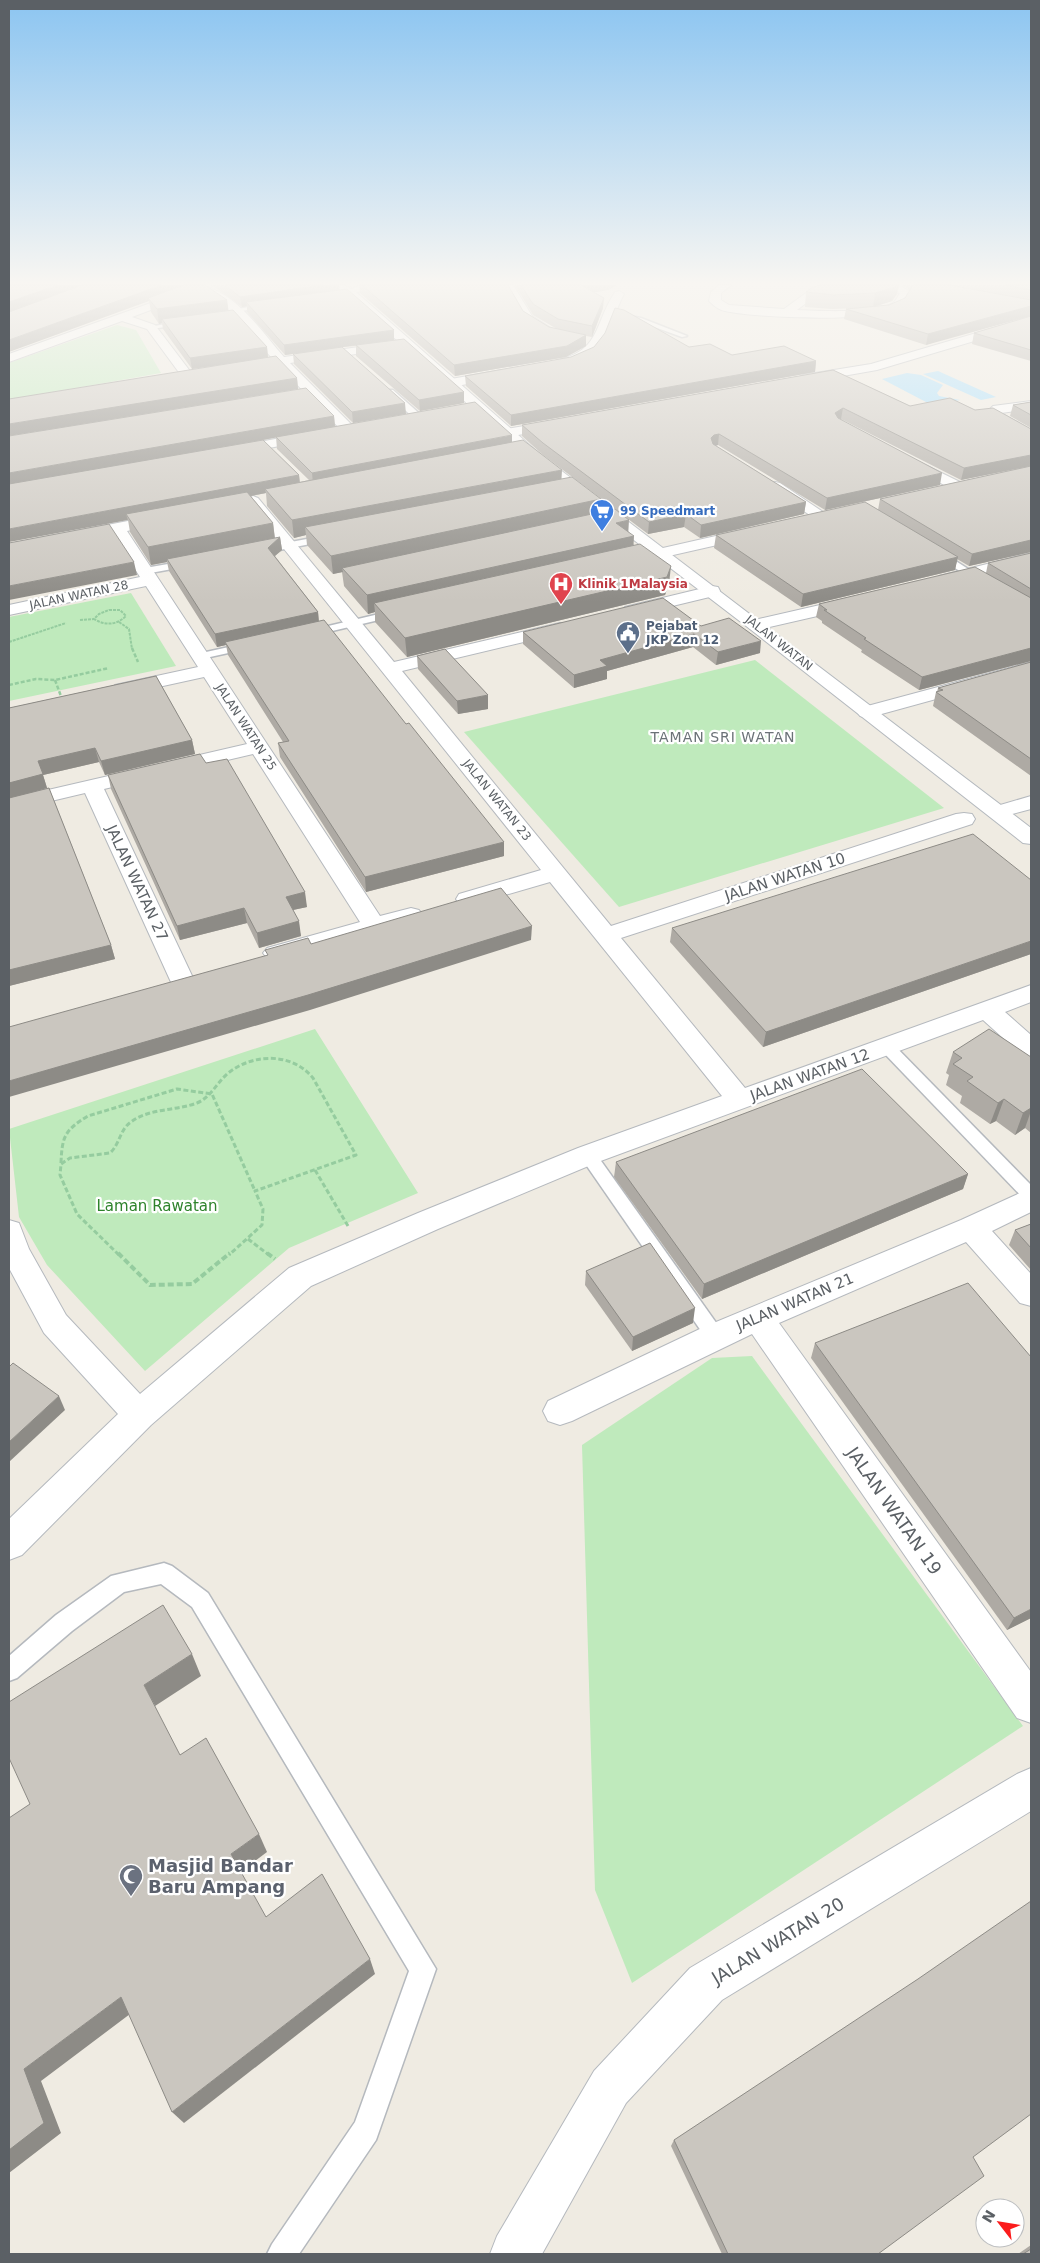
<svg xmlns="http://www.w3.org/2000/svg" width="1040" height="2263" font-family="'DejaVu Sans',sans-serif">
<style>
.green{fill:#bfeabc}
.water{fill:#a2deff}
.lines{fill:none;stroke-linecap:round;stroke-linejoin:round}
.lane-casing{stroke:#b5b9be;stroke-width:3}
.street-casing{stroke:#b5b9be;stroke-width:2}
.secondary-casing{stroke:#b4b9be;stroke-width:2}
.path-far3{stroke:#95cc9f;stroke-width:2;stroke-dasharray:3 1;stroke-linecap:butt}
.path-far2{stroke:#95cc9f;stroke-width:2.5;stroke-dasharray:4 2;stroke-linecap:butt}
.path-far1{stroke:#95cc9f;stroke-width:3;stroke-dasharray:5 2.5;stroke-linecap:butt}
.path{stroke:#95cc9f;stroke-width:4;stroke-dasharray:6 3;stroke-linecap:butt}
.lane{fill:#fff;fill-rule:evenodd}
.street{fill:#fff;fill-rule:evenodd}
.secondary{fill:#fff;fill-rule:evenodd}
.wall{fill:#aeaaa4;fill-rule:evenodd}
.shaded-wall{fill:#8d8b86}
.building{fill:#cac6bf;stroke:#8d8b86}
.labels{text-anchor:middle;stroke-width:4.5;stroke-linejoin:round;paint-order:stroke}
.far-shop-label{font-size:12px;font-weight:bold;fill:#366cbe;stroke:#fff;text-anchor:start}
.far-health-label{font-size:12px;font-weight:bold;fill:#be3a42;stroke:#fff;text-anchor:start}
.far-street-label{font-size:12px;fill:#5b6065;stroke:#fff}
.far-service-label{font-size:12px;font-weight:bold;fill:#4e5e75;stroke:#fff;text-anchor:start}
.far-neighbourhood-label{font-size:14px;letter-spacing:1px;fill:#6b7277;stroke:#fff}
.street-label{font-size:15px;fill:#5b6065;stroke:#fff}
.park-label{font-size:15px;fill:#2e832b;stroke:#fff}
.near-street-label{font-size:18px;fill:#5b6065;stroke:#fff}
.near-worship-label{font-size:18px;font-weight:bold;fill:#5b616d;stroke:#fff;text-anchor:start}
</style>
<rect width="100%" height="100%" fill="#efebe2"/>
<g class="green">
<path d="M117 325 136 330 161 373 9 400V363Z"/>
<path d="M131 593 176 666 9 701V617Z"/>
<path d="M755 660 944 808 619 907 464 732Z"/>
<path d="M315 1029 418 1193 289 1248 145 1371 47 1265 19 1217 9 1129Z"/>
<path d="M752 1356 1023 1726 632 1983 595 1890 582 1445 712 1358Z"/>
</g>
<g class="water">
<path d="M938 371 996 397 981 400 923 374Z"/>
<path d="M907 373 921 375 943 385 937 393 939 396 960 400 940 404 926 402 882 379Z"/>
</g>
<g class="lines">
<g class="lane-casing">
<g id="lane">
<path d="M269 303 272 305 271 306 236 312 233 310Z"/>
<path d="M617 314 641 318 687 336 682 337 638 321 615 317V315Z"/>
<path d="M184 321 186 322V324L151 329 148 327Z"/>
<path d="M387 390H393L421 415V419H415L387 394Z"/>
<path d="M328 535 331 536V540L259 554 254 551 259 548Z"/>
<path d="M937 550 940 551 987 581 985 583H979L934 555V551Z"/>
<path d="M191 560 196 563 194 565 145 574 140 571 145 568Z"/>
<path d="M396 610 400 611V615L311 636 306 633 307 631Z"/>
<path d="M247 643 252 646 251 648 201 659 196 656 197 654Z"/>
<path d="M887 1042 892 1043 1031 1185V1201L1025 1200 882 1051 879 1047 882 1043Z"/>
<path d="M588 1149 594 1151 722 1331 724 1336 722 1341 715 1344 708 1341 582 1159 580 1155 582 1151Z"/>
<path d="M164 1563 172 1566 208 1593 436 1969 376 2140 299 2254H267L272 2244 355 2122 409 1971 192 1607 161 1584 124 1592 72 1631 17 1678 9 1681V1656L56 1615 111 1576Z"/>
</g>
</g>
<g class="street-casing">
<g id="street">
<path d="M185 285C191 285 198 284 204 286 238 295 262 332 284 357L397 342 399 345 393 349 290 363 354 427 356 430 354 433H344L278 365 238 369 236 366 238 363 272 358 226 308 214 299Z"/>
<path d="M361 285H378L349 295 344 292Z"/>
<path d="M503 285H513L532 316 557 332 559 334 557 336H549L524 320Z"/>
<path d="M719 285H731L721 293V300L729 305 784 309 806 293 838 285H898L911 292C908 297 905 305 900 308 877 323 755 318 725 311 719 310 713 305 709 301L711 292ZM859 289 886 290 900 293C898 296 896 301 893 303 874 314 819 311 797 310L814 297Z"/>
<path d="M184 291 188 292 189 294 188 296 132 317 155 325 193 375 191 378H183L147 329 122 321 9 362V354Z"/>
<path d="M619 291 624 294C610 320 606 356 573 364 568 365 563 367 558 366L556 363 558 360C601 350 594 324 615 292Z"/>
<path d="M1031 317V324L877 370 803 383 797 379 803 375 871 364Z"/>
<path d="M502 370 508 374 506 377 451 387 445 383 451 379Z"/>
<path d="M1031 401V409L1001 413 1031 430V440L985 414 993 406Z"/>
<path d="M559 420 566 424 564 427 506 437 499 433 506 429Z"/>
<path d="M312 432 317 433 319 436 317 439 232 455 225 451 232 447Z"/>
<path d="M909 457 962 483 964 486 962 489H952L904 464 902 461 904 458Z"/>
<path d="M775 482 780 483 832 518 829 521H819L770 489 768 486 770 483Z"/>
<path d="M253 496 258 498 394 662 560 623 566 624 569 628 566 632 402 671 611 926 956 814 964 813 972 814 975 819 972 824 621 938 745 1088 1031 985V1002L1005 1012 1031 1035V1058L1022 1055 983 1020 598 1162 438 1229 311 1286 151 1425 22 1555 9 1560V1519L118 1414 44 1333 9 1268V1220L19 1223 29 1249 66 1315 140 1394 289 1268 418 1213 578 1148 722 1096 550 882 467 906 459 904 456 899 459 894 541 870 248 504 245 501 248 498Z"/>
<path d="M164 514 169 516 172 519 169 522 127 531 380 916 411 908 419 910 423 915 419 920 275 961 267 958 263 953 267 948 360 922 253 754 104 789 194 980 191 986 182 988 173 986 170 980 85 793 9 811V799L247 744 204 677 122 695 115 693 113 689 115 685 198 667 146 586 9 615V605L140 577 113 534 9 554V544Z"/>
<path d="M751 528 757 530 759 533 757 536 660 558 654 556 652 553 654 550Z"/>
<path d="M1031 553V563L945 585 939 584 937 580 939 576Z"/>
<path d="M712 586 718 587 720 591 718 595 631 616 625 615 622 611 625 607Z"/>
<path d="M855 597 861 598 864 602 861 606 756 630 750 629 747 625 750 621Z"/>
<path d="M1031 662V673L867 718 860 716 857 712 860 708Z"/>
<path d="M1031 796V809L997 818 990 816 986 812 990 808Z"/>
<path d="M1031 1188V1212L992 1231 1031 1274V1306L1020 1303 966 1242 779 1323 1031 1672V1723L1017 1718 752 1334 572 1421 560 1425 548 1421 543 1411 548 1401 704 1327 961 1220Z"/>
<path d="M1031 1768V1811L722 2000 626 2103 542 2254H490L497 2236 594 2071 690 1968 1017 1774Z"/>
</g>
</g>
<g class="secondary-casing">
<path id="secondary" d="M331 285H344L357 293 542 456 1031 828V844L1023 843 750 629 532 462 349 297Z"/>
</g>
<g class="path-far3">
<path d="M109 610H120L126 616C117 625 105 626 94 619L99 614Z"/>
<path d="M80 620 94 619"/>
<path d="M119 622 129 629 132 649"/>
<path d="M9 642 66 623"/>
</g>
<g class="path-far2">
<path d="M132 648 138 662"/>
<path d="M55 680 62 699"/>
<path d="M9 685 36 679 55 680 109 668"/>
</g>
<g class="path-far1">
<path d="M61 1163C62 1136 65 1130 88 1116L177 1089 212 1094 255 1191"/>
<path d="M315 1170 348 1226"/>
<path d="M248 1239 269 1255"/>
<path d="M119 1255 77 1214 60 1175 61 1164 70 1158 110 1153C120 1144 120 1129 131 1122 149 1108 176 1111 197 1103 211 1097 216 1084 227 1074 252 1053 292 1052 313 1078L356 1155 255 1191 263 1209 262 1225 229 1255"/>
</g>
<g class="path">
<path d="M118 1253 150 1285 192 1284 230 1253"/>
<path d="M267 1253 275 1259"/>
</g>
<use href="#lane" class="lane"/>
<use href="#street" class="street"/>
<use href="#secondary" class="secondary"/>
</g>
<g class="wall">
<path d="M9 285 227 300 228 311 267 347 268 358 192 369 163 329 162 323 159 324 151 312 149 301Z"/>
<path d="M210 285H339V290L394 340 464 392V403L420 411 356 356V346L342 347 406 414 353 423 294 364 293 354 285 355 247 312V306L242 307 216 288Z"/>
<path d="M359 285H508L523 311 549 327 557 329 533 315 515 285H617L608 290 594 292 603 308 592 337 586 336V346L566 357 455 376 360 293Z"/>
<path d="M902 285H1031V306L926 345 844 319 846 309 858 308 832 309 805 307 806 292 813 287 897 294 892 301 877 306 889 305 905 298 910 290Z"/>
<path d="M1031 316V361L972 344 974 333Z"/>
<path d="M689 347 732 355 816 361 815 372 511 426 466 386 465 376Z"/>
<path d="M833 370 910 406 975 410 1031 429V552L969 566 957 559 955 570 801 607 714 548 716 535 878 510 880 499 1030 466 961 480 841 419 940 485 825 510 718 445 716 446 806 502 804 514 700 538 684 527 648 534 543 455 522 436V425Z"/>
<path d="M297 378 298 389 67 427 334 416 335 427 512 442 562 479 601 499 600 513 629 532 634 546 669 584 665 595 407 657 375 622V612L368 614 344 586 342 572 333 574 307 545 306 535 294 538 267 506 266 493 251 496 273 523 275 538 280 537 282 550 275 556 318 612 319 621 504 856 366 892 280 757 278 743 283 742 228 655 226 645 217 647 169 571 167 562 151 565 130 532 128 520 9 399ZM276 437 277 449 309 480 300 482 299 475 263 440Z"/>
<path d="M1031 402V428L1010 416 1013 405Z"/>
<path d="M1031 553V661L919 690 861 652 862 650 822 623V621L816 617 819 604 986 573 988 563Z"/>
<path d="M701 626 760 653 716 665 693 647 607 671V679L574 688 523 644V632Z"/>
<path d="M417 656 488 709 458 714 418 669Z"/>
<path d="M1031 662V776L933 706 936 692H937L938 688Z"/>
<path d="M156 676 192 740 195 754 105 775 99 762 43 775 47 788 33 792 49 788 111 945 115 959 9 986V708Z"/>
<path d="M206 763 307 907 293 910 301 936 259 948 247 923 180 940 111 789 108 775Z"/>
<path d="M1031 880V954L763 1047 670 942 672 928Z"/>
<path d="M953 1052 1031 1057V1133L1025 1128 1015 1135 996 1121 990 1124 960 1103 962 1096 946 1085 949 1075 946 1073Z"/>
<path d="M616 1162 968 1174 963 1189 702 1299 614 1177Z"/>
<path d="M1031 1224V1270L1009 1245 1015 1230Z"/>
<path d="M586 1271 693 1323 632 1351 585 1285Z"/>
<path d="M815 1343 1031 1618 1007 1630 811 1358Z"/>
<path d="M674 2140 973 2157 878 2254H722L671 2146Z"/>
<path d="M1031 2245V2254H1018Z"/>
</g>
<g class="shaded-wall">
<path d="M58 285H89L9 313V302Z"/>
<path d="M162 285H185L148 298 149 301 9 352V340Z"/>
<path d="M323 285H339L340 293 246 302 247 306 242 307 240 297Z"/>
<path d="M581 285H617L608 290 580 295Z"/>
<path d="M896 285H899L897 294 892 301 873 307 875 293Z"/>
<path d="M604 298 603 308 592 337V326Z"/>
<path d="M227 300 229 314 162 319V323L159 324 157 309Z"/>
<path d="M1031 306V316L926 345 928 334Z"/>
<path d="M394 330V340L285 355 284 345Z"/>
<path d="M586 335V346L566 357 455 376 454 365Z"/>
<path d="M267 347 268 358 192 369 190 358Z"/>
<path d="M816 361 815 372 511 426V415Z"/>
<path d="M297 378 298 389 9 436V424Z"/>
<path d="M464 392V403L420 411 419 400Z"/>
<path d="M405 403 406 414 353 423 352 412Z"/>
<path d="M843 408 841 419 833 425 835 413Z"/>
<path d="M334 416 335 427 9 485V473Z"/>
<path d="M719 434 718 445 713 446 711 438 714 435Z"/>
<path d="M512 435V447L313 484 312 473Z"/>
<path d="M1031 455V466L961 480 964 468Z"/>
<path d="M562 470 561 487 305 527 306 535 294 538 292 520Z"/>
<path d="M942 473 940 485 825 510 827 498Z"/>
<path d="M299 475 300 487 265 489 266 493 130 519 126 514 128 520 9 542V529Z"/>
<path d="M601 499 600 516 342 568 343 572 333 574 331 556Z"/>
<path d="M806 502 804 514 700 538 701 525Z"/>
<path d="M686 514 684 527 648 534 649 522Z"/>
<path d="M629 520 628 537 634 536 633 554 374 603 375 612 368 614 367 595 616 523Z"/>
<path d="M273 523 275 541 167 559V562L151 565 148 547Z"/>
<path d="M280 537 282 550 270 560 268 548Z"/>
<path d="M1031 540V552L969 566 972 554Z"/>
<path d="M958 557 955 570 801 607 803 594Z"/>
<path d="M134 562 137 575 9 600V586Z"/>
<path d="M671 566 669 584 665 595 407 657 405 638Z"/>
<path d="M318 612 319 625 225 642 226 645 217 647 215 634Z"/>
<path d="M694 634 693 647 607 671V679L574 688V675L600 660Z"/>
<path d="M761 641 760 653 716 665 718 652Z"/>
<path d="M1031 648V661L919 690 922 677Z"/>
<path d="M488 695V709L458 714 457 701Z"/>
<path d="M192 740 195 754 105 775 101 761Z"/>
<path d="M95 748 99 762 43 775 47 788 9 799V783L38 761Z"/>
<path d="M504 842V856L366 892 365 877Z"/>
<path d="M305 892 307 907 288 911 286 897Z"/>
<path d="M244 908 247 923 180 940 177 926Z"/>
<path d="M299 921 301 936 259 948 257 933Z"/>
<path d="M532 926 531 940 310 1010 9 1097V1081Z"/>
<path d="M1031 941V954L763 1047 766 1032Z"/>
<path d="M111 945 115 959 9 986V970Z"/>
<path d="M1004 1099 996 1121 990 1124 998 1103Z"/>
<path d="M1031 1108V1111L1025 1128 1015 1135 1023 1113Z"/>
<path d="M968 1174 963 1189 702 1299 704 1284Z"/>
<path d="M695 1308 693 1323 632 1351 633 1337Z"/>
<path d="M59 1396 65 1410 9 1462V1442Z"/>
<path d="M1031 1609V1618L1007 1630 1014 1618Z"/>
<path d="M192 1654 201 1676 155 1706 144 1685Z"/>
<path d="M259 1834 267 1852 240 1872 231 1854Z"/>
<path d="M370 1959 375 1974 184 2123 172 2112Z"/>
<path d="M121 1997 134 2011 41 2081 61 2133 9 2173V2150L24 2069Z"/>
</g>
<g class="building">
<path d="M9 285H58L9 302Z"/>
<path d="M82 285H162L9 340V312Z"/>
<path d="M184 285H205L227 300 157 309 148 298Z"/>
<path d="M225 285H323L240 297Z"/>
<path d="M362 285H508L523 311 549 327 586 335 567 346 454 365Z"/>
<path d="M521 285H581L604 298 592 326 558 319 533 304Z"/>
<path d="M822 285H896L895 287 875 293 834 295 806 292 813 287Z"/>
<path d="M913 285H949L1031 300V306L928 334 846 309 889 305 905 298Z"/>
<path d="M1005 285H1031V290Z"/>
<path d="M347 289 394 330 284 345 246 302Z"/>
<path d="M615 308 624 310 689 347 710 344 732 355 784 346 816 361 511 415 465 376 571 357 594 347 605 333Z"/>
<path d="M233 310 267 347 190 358 162 319Z"/>
<path d="M1031 316V350L974 333Z"/>
<path d="M404 339 464 392 419 400 356 345Z"/>
<path d="M342 347 405 403 352 412 293 354Z"/>
<path d="M276 356 297 378 9 424V399Z"/>
<path d="M833 370 910 406 950 398 975 410 993 408 1031 429V455L964 468 843 408 835 413 838 418 942 473 827 498 719 434 714 435 711 438 713 444 806 502 701 525 686 514 649 522 543 443 522 425Z"/>
<path d="M306 388 334 416 9 473V436Z"/>
<path d="M475 402 512 435 312 473 276 437Z"/>
<path d="M1031 402V415L1013 405Z"/>
<path d="M263 440 299 475 9 529V484Z"/>
<path d="M523 440 562 470 292 520 265 489Z"/>
<path d="M1031 466V540L972 554 880 499Z"/>
<path d="M572 477 601 499 331 556 305 527Z"/>
<path d="M247 492 273 523 148 547 126 514Z"/>
<path d="M865 502 958 557 803 594 716 535Z"/>
<path d="M615 509 629 520 616 523 634 536 367 595 342 568Z"/>
<path d="M109 524 134 562 9 586V543Z"/>
<path d="M280 537 268 548 318 612 215 634 167 559Z"/>
<path d="M640 544 671 566 667 577 405 638 374 603Z"/>
<path d="M1031 553V589L988 563Z"/>
<path d="M975 567 1031 598V648L922 677 864 639 866 638 824 610H827L819 604Z"/>
<path d="M663 598 701 626 729 618 761 641 718 652 694 634 600 660 607 666 574 675 523 632Z"/>
<path d="M324 620 406 724 409 723 504 842 365 877 278 743 289 741 225 642Z"/>
<path d="M445 649 488 695 457 701 417 656Z"/>
<path d="M1031 662V759L936 692 943 690 938 688Z"/>
<path d="M156 676 192 740 101 761 95 748 38 761 43 774 9 783V708Z"/>
<path d="M200 754 206 763 227 759 305 892 286 897 299 921 257 933 244 908 177 926 108 775Z"/>
<path d="M49 788 111 945 9 970V798Z"/>
<path d="M973 834 1031 880V941L766 1032 672 928Z"/>
<path d="M501 888 532 926 308 995 9 1081V1027L268 955 265 950 308 938 311 944Z"/>
<path d="M989 1029 1031 1057V1108L1023 1113 1004 1099 998 1103 967 1081 973 1077 953 1064 962 1058 953 1052Z"/>
<path d="M862 1069 968 1174 704 1284 616 1162Z"/>
<path d="M1031 1224V1248L1015 1230Z"/>
<path d="M650 1243 695 1308 633 1337 586 1271Z"/>
<path d="M968 1283 1031 1357V1609L1014 1618 815 1343Z"/>
<path d="M13 1363 59 1396 9 1442V1367Z"/>
<path d="M163 1605 192 1654 144 1685 180 1755 206 1738 259 1834 231 1854 266 1917 322 1874 370 1959 172 2112 121 1997 24 2069 44 2123 9 2150V1818L30 1804 9 1758V1702Z"/>
<path d="M1031 1901V2114L973 2157 984 2176 878 2254H728L674 2140 918 1979Z"/>
<path d="M1031 2249V2254H1023Z"/>
</g>
<linearGradient id="sky" x2="0" y2="1"><stop stop-color="#8cc5f1"/><stop offset="0.47" stop-color="#f8f6f2"/><stop offset="1" stop-color="#f8f6f2" stop-opacity="0"/></linearGradient>
<rect width="1040" height="602" fill="url(#sky)"/>
<defs>
<g id="supermarket-pin" transform="scale(1.25)"><path d="M0 17L-7.5 6A9.5 9.5 0 1 1 7.5 6Z" fill="#3f7fe0" stroke="#fff"/><path d="M-6-5.5h2.5l.6 2H6L4.5 2H-2.5L-4.4-4H-6ZM-1.5 3.2a1.3 1.3 0 1 0 .1 0ZM3 3.2a1.3 1.3 0 1 0 .1 0Z" fill="#fff"/></g>
<g id="hospital-pin" transform="scale(1.25)"><path d="M0 17L-7.5 6A9.5 9.5 0 1 1 7.5 6Z" fill="#e0444e" stroke="#fff"/><path d="M-5-5h3v3.5h4V-5h3V5h-3V1.5h-4V5h-3Z" fill="#fff"/></g>
<g id="civic-pin" transform="scale(1.25)"><path d="M0 17L-7.5 6A9.5 9.5 0 1 1 7.5 6Z" fill="#5c6f8a" stroke="#fff"/><path d="M-.6-6.5H3V-4.5H.6V-3L4-1V1h2V6H-6V1h2V-1L-.6-3ZM-1.2 2.5V6h2.4V2.5Z" fill="#fff"/></g>
<g id="mosque-pin" transform="scale(1.25)"><path d="M0 17L-7.5 6A9.5 9.5 0 1 1 7.5 6Z" fill="#6b7280" stroke="#fff"/><path d="M3.5-4.9A6 6 0 1 0 3.5 4.9A5 5 0 1 1 3.5-4.9Z" fill="#fff"/></g>
</defs>
<g fill-rule="evenodd">
<use href="#supermarket-pin" x="602" y="511"/>
<use href="#hospital-pin" x="561" y="584"/>
<use href="#civic-pin" x="628" y="633"/>
<use href="#mosque-pin" x="131" y="1876"/>
</g>
<g class="labels">
<g class="far-shop-label">
<text x="620" y="515">99 Speedmart</text>
</g>
<g class="far-health-label">
<text x="578" y="588">Klinik 1Malaysia</text>
</g>
<g class="far-street-label">
<text transform="translate(79 595) rotate(-12)" y="4">JALAN WATAN 28</text>
<text transform="translate(779 643) rotate(38)" y="4">JALAN WATAN</text>
<text transform="translate(246 727) rotate(57)" y="4">JALAN WATAN 25</text>
<text transform="translate(497 800) rotate(51)" y="4">JALAN WATAN 23</text>
</g>
<g class="far-service-label">
<text x="646" y="630">Pejabat<tspan x="646" dy="14">JKP Zon 12</tspan></text>
</g>
<g class="far-neighbourhood-label">
<text x="723" y="742">TAMAN SRI WATAN</text>
</g>
<g class="street-label">
<text transform="translate(785 877) rotate(-18)" y="5">JALAN WATAN 10</text>
<text transform="translate(137 883) rotate(65)" y="5">JALAN WATAN 27</text>
<text transform="translate(810 1075) rotate(-20)" y="5">JALAN WATAN 12</text>
<text transform="translate(795 1302) rotate(-23)" y="5">JALAN WATAN 21</text>
</g>
<g class="park-label">
<text x="157" y="1211">Laman Rawatan</text>
</g>
<g class="near-street-label">
<text transform="translate(894 1511) rotate(55)" y="6">JALAN WATAN 19</text>
<text transform="translate(778 1941) rotate(-31)" y="6">JALAN WATAN 20</text>
</g>
<g class="near-worship-label">
<text x="148" y="1872">Masjid Bandar<tspan x="148" dy="21">Baru Ampang</tspan></text>
</g>
</g>
<rect width="1040" height="2263" fill="none" stroke="#5b6065" stroke-width="20"/>
<g transform="translate(1000 2223) rotate(301)"><circle r="24" fill="#ffffff" stroke="#bdbfc1"/>
<path d="M0-4L9 19L0 12L-9 19Z" fill="#fb1c1c"/>
<text y="-8" font-size="14" font-weight="bold" text-anchor="middle" fill="#5b6065">N</text>
</g>
</svg>
